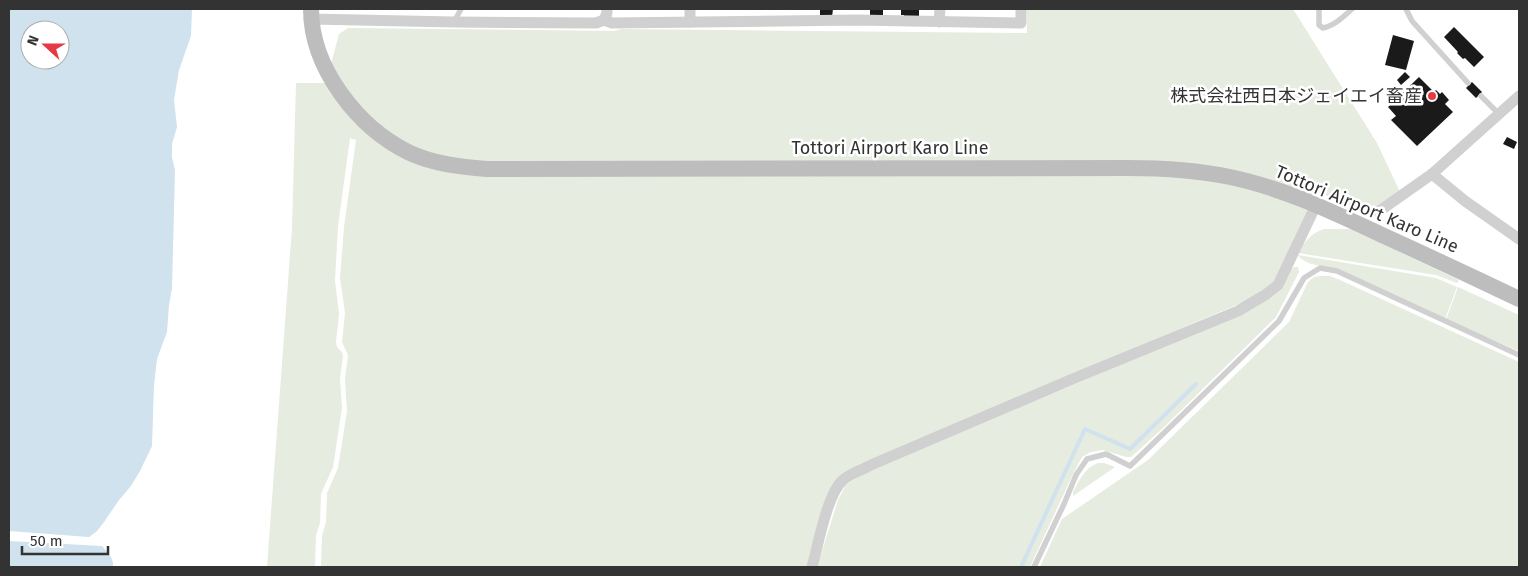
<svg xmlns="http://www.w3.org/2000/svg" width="1528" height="576" font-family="'Fira Sans','Noto Sans JP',sans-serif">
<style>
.green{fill:#e6ecdf}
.water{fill:#cfe2ee;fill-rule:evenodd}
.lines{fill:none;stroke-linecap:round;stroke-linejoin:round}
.stream{stroke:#cfe2ee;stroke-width:4}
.building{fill:#1a1a1a}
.lane{stroke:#d0d0d0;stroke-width:5.5}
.street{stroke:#d0d0d0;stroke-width:11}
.secondary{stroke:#bdbdbd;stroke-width:16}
.poi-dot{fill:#e63946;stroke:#fff;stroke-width:2}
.labels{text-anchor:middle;stroke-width:5;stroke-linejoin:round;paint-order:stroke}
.poi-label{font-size:18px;fill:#333;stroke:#fff;text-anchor:end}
.street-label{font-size:18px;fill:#333;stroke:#fff}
</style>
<rect width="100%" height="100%" fill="#fff"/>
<g class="green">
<path d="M1027 9H1293L1377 143 1400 192 1369 214 1316 191 1277 281 1253 298 1066 377 841 478 807 567H321L322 536 326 522 327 493 338 468 347 411 345 379 348 355 342 342 345 313 340 278 344 227 356 140 350 138 338 226 335 281 339 314 336 342 337 347 342 352 343 356 340 378 342 408 333 467 321 494 320 523 316 535 315 567H267L292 228 296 83H326L339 34 348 28 614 31 621 29 1027 33Z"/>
<path d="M1324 229H1351L1459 280 1457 283 1436 275 1298 253C1305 241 1311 233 1324 229Z"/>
<path d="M1298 255 1436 278 1457 287 1445 319 1338 269C1325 266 1305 266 1298 255Z"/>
<path d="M1294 267H1298L1299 272 1276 317 1161 430 1131 457H1126L1103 450 1091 452 1082 457 1072 476 1030 567H817L838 500 846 485 861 475 1238 315Z"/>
<path d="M1321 276H1330L1340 280 1519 362V567H1040L1062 519 1148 460 1289 322 1308 282 1314 277Z"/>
<path d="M1458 287 1519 315V351L1446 320Z"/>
<path d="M1098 463H1104L1115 467 1073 496V492C1080 480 1084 468 1098 463Z"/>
</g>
<g class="water">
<path d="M9 9H192L191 36 179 70 174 100 177 127 172 144V157L175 170 172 288 169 305 167 332 157 359 154 385 152 446 140 471 131 486 119 500 104 522 97 531 89 537 9 531ZM30 30H60V60H30Z"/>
<path d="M9 541 102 546C108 553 114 558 113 567H9Z"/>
</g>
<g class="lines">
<path class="stream" d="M1021 567 1085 429 1130 449 1196 384"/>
</g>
<g class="building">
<path d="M820 9H833L832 17H820Z"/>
<rect x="870" y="9" width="13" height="6"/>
<path d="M901 9H919V17H904V15H901Z"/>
<path d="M1454 27 1484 57 1474 67 1465 58 1463 59 1457 53 1458 52 1444 37Z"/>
<path d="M1393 35 1414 41 1406 70 1385 65Z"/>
<path d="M1405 72 1410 77 1401 85 1397 80Z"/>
<path d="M1419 77 1434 92 1436 90 1440 94 1442 92 1449 100 1445 104 1453 112 1417 146 1391 120 1396 116 1388 107Z"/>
<path d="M1472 82 1482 92 1476 98 1466 88Z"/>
<path d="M1507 137 1517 142 1514 149 1503 144Z"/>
</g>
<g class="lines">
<g class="lane">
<path d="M1319 9V25L1323 28C1334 26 1343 17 1352 9"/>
<path d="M1406 9 1412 21 1468 83"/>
<path d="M454 22 461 9"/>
<path d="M1481 96 1499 114"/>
<path d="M1034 567 1064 504 1076 475 1087 459 1106 454 1130 466 1279 321 1304 278 1320 268 1337 271 1519 355"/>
</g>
<g class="street">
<path d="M690 9V22"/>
<path d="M311 19 454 22 596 23 604 20 607 13V9"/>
<path d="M604 20 612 23 857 20 1021 23V9"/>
<path d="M939 22 940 9"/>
<path d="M1432 174 1465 201 1519 239"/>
<path d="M1378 212 1432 174 1519 96"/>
<path d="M812 567C818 546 827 494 843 480 850 474 862 470 871 465L1075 378 1238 311 1265 295 1278 285 1316 205"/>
</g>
<path class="secondary" d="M311 9C311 68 358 128 410 153 434 164 461 167 487 169L1128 168C1162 168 1196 170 1230 177 1283 188 1333 212 1382 235 1428 256 1473 277 1519 299"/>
</g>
<circle class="poi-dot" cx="1432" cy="96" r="5"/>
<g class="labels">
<g class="poi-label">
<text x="1422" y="102">株式会社西日本ジェイエイ畜産</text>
</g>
<g class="street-label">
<text x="890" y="154">Tottori Airport Karo Line</text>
<text transform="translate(1367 209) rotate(23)" y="6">Tottori Airport Karo Line</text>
</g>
</g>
<rect width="1528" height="576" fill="none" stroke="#333333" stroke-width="20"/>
<g transform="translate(45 45) rotate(291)"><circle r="24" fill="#ffffff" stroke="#adadad"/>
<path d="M0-4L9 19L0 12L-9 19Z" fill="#e63946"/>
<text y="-8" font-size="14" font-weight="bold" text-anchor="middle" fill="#333333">N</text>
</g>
<path d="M22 546v8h86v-8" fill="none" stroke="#333333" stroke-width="2.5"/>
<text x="30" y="546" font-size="15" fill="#333333" stroke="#ffffff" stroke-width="4" paint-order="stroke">50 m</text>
</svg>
